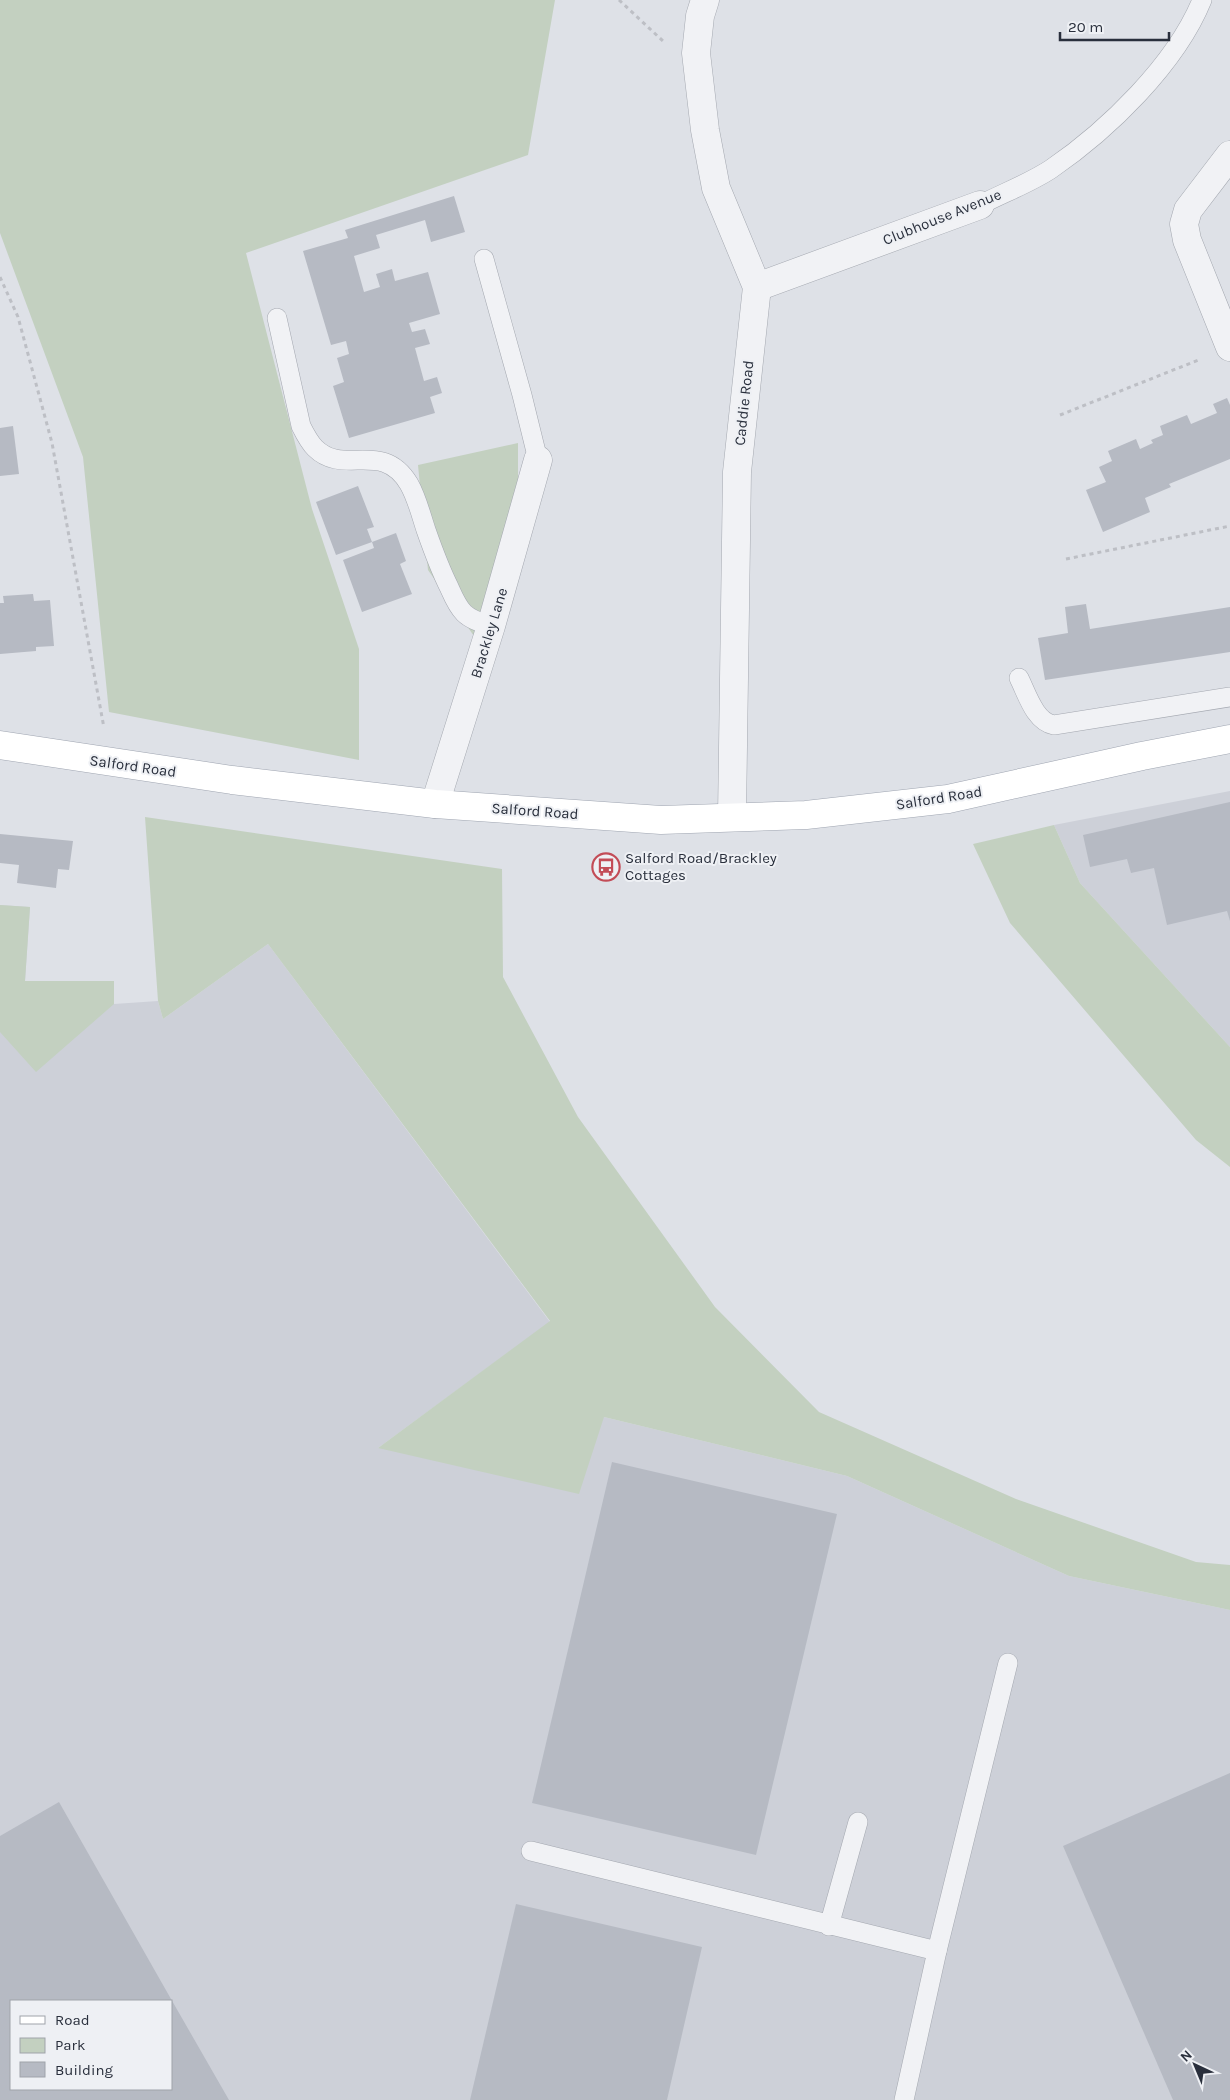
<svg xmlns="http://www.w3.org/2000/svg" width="1230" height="2100" font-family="Karla,sans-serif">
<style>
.built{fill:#cdd0d8;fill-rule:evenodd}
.green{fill:#c3d0c0}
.building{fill:#b6bac3;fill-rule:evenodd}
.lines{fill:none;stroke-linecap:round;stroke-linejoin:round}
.lane-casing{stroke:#a4a8b0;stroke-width:20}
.street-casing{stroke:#a4a8b0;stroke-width:29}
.primary-casing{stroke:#9fa5b1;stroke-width:29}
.path{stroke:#bdbfc5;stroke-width:3;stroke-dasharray:4 4;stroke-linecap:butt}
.lane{stroke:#f1f2f5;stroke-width:19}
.street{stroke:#f1f2f5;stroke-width:28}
.primary{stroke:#fff;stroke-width:28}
.labels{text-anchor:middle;stroke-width:4;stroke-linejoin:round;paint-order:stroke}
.street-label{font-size:15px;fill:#292f3c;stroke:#eef0f4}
.poi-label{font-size:15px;fill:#292f3c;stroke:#eef0f4;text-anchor:start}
</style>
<rect width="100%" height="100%" fill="#dee1e7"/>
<g class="built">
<path d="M1230 791V1047L1080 883 1054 825Z"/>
<path d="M0 905 30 907 25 981H114V1004L158 1001 163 1019 268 944 550 1322 378 1448 604 1417 847 1476 1069 1576 1230 1610V2100H0ZM11 2001H171V2089H11Z"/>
</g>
<g class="green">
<path d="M0 0H555L528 155 246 253 312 509 359 649V760L109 712 83 457 0 233Z"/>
<path d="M518 443V501L476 639 428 570 418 465Z"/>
<path d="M145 817 502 869 503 977 578 1117 715 1307 819 1412 1016 1499 1196 1562 1230 1565V1610L1069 1576 847 1476 604 1417 579 1494 378 1448 550 1321 268 944 163 1019 158 1001Z"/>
<path d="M1054 825 1080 883 1230 1047V1167L1196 1140 1010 923 973 844Z"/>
<path d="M0 905 30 907 25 981H114V1004L36 1072 0 1032Z"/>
</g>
<g class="building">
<path d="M454 196 465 232 431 242 425 220 376 235 380 248 354 256 364 292 380 287 376 274 392 269 395 281 428 272 440 314 409 323 412 332 425 329 430 344 415 348 424 381 437 377 442 393 430 397 435 413 349 438 333 386 344 382 337 358 349 354 346 341 331 345 303 251 348 238 345 230Z"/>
<path d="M1227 398 1230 405V459L1169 484 1171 487 1145 498 1150 512 1103 532 1086 490 1106 482 1099 467 1112 461 1108 451 1136 439 1140 449 1153 443 1151 440 1163 435 1160 426 1187 415 1191 424 1217 413 1213 404Z"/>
<path d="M13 426 19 474 0 476V428Z"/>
<path d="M358 486 374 527 367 529 372 542 336 555 316 502Z"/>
<path d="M396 533 406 561 400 564 412 594 362 612 343 560 374 548 372 542Z"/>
<path d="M33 594 34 601 50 600 54 646 36 647V651L0 654V603H4L3 596Z"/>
<path d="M1086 604 1090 629 1230 607V652L1045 680 1038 638 1068 633 1065 607Z"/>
<path d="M1230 802V921L1227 911 1167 925 1154 868 1131 873 1127 859 1090 867 1083 835Z"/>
<path d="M0 834 73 841 69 870 58 869 56 888 17 883 19 865 0 863Z"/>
<path d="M612 1462 837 1514 756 1855 532 1803Z"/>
<path d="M1230 1773V2100H1173L1063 1846Z"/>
<path d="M59 1802 171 1999 229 2100H0V1836ZM11 2001H171V2089H11Z"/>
<path d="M516 1904 702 1947 667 2100H470Z"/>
</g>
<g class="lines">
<g class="lane-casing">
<g id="lane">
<path d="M980 205C1003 193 1030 183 1051 169 1108 130 1176 64 1202 0"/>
<path d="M484 259 522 395 538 460"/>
<path d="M277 318 301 426C305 434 309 442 315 448 344 477 382 439 409 484 417 498 421 515 426 530 433 550 440 569 449 587 453 596 457 606 464 613 471 620 482 623 491 626"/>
<path d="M1019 678C1027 694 1035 722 1054 725L1230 697"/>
<path d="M531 1851 937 1951 904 2100"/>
<path d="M829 1926 858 1822"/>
<path d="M937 1951 1008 1663"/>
</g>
</g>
<g class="street-casing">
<g id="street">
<path d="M705 0 700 16 696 53 705 130 716 188 757 287 737 472 732 816"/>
<path d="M1230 155 1188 210 1184 224 1187 240 1230 347"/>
<path d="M757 287 980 205"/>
<path d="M435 804 491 626 538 460"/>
</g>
</g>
<g class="primary-casing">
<path id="primary" d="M0 745 232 780 342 793 435 804 661 820 806 815 948 799 1142 756 1230 739"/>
</g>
<g class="path">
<path d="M619 0 664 42"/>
<path d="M0 277 18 317 52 443 104 728"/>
<path d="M1060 415 1201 359"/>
<path d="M1066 559 1230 526"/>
</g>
<use href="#lane" class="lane"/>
<use href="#street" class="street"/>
<use href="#primary" class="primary"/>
</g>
<defs>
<g id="bus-ring" transform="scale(1.4375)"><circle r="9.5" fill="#eef0f4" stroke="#c34c57" stroke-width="1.5"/><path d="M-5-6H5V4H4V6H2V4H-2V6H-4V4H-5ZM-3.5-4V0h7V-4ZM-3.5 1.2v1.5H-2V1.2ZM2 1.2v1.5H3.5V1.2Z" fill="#c34c57"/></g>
</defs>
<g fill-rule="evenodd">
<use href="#bus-ring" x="606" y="867"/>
</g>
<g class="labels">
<g class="street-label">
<text transform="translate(942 217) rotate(-22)" y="5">Clubhouse Avenue</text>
<text transform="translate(744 403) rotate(-84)" y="5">Caddie Road</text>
<text transform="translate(489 633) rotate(-73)" y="5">Brackley Lane</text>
<text transform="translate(133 766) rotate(8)" y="5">Salford Road</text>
<text transform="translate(939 798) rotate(-9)" y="5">Salford Road</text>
<text transform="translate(535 811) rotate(4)" y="5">Salford Road</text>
</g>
<g class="poi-label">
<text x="625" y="863">Salford Road/Brackley<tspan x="625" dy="17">Cottages</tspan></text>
</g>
</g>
<rect x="10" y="2000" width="162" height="90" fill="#eef0f4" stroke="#9fa3aa"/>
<rect x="20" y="2016" width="25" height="8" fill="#ffffff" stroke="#9fa3aa"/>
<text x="55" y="2025" font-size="15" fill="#292f3c">Road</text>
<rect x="20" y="2038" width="25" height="15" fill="#c3d0c0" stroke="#9fa3aa"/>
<text x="55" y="2050" font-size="15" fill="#292f3c">Park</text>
<rect x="20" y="2062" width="25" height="15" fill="#b6bac3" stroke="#9fa3aa"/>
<text x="55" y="2075" font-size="15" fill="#292f3c">Building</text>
<g transform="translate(1195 2065) rotate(316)" stroke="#eef0f4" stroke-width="4" paint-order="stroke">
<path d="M0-4L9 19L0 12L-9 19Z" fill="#292f3c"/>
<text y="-8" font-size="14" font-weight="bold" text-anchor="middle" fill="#292f3c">N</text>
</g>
<path d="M1060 32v8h109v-8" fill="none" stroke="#292f3c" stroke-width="2.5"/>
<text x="1068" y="32" font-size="15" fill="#292f3c" stroke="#eef0f4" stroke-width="4" paint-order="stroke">20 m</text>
</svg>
